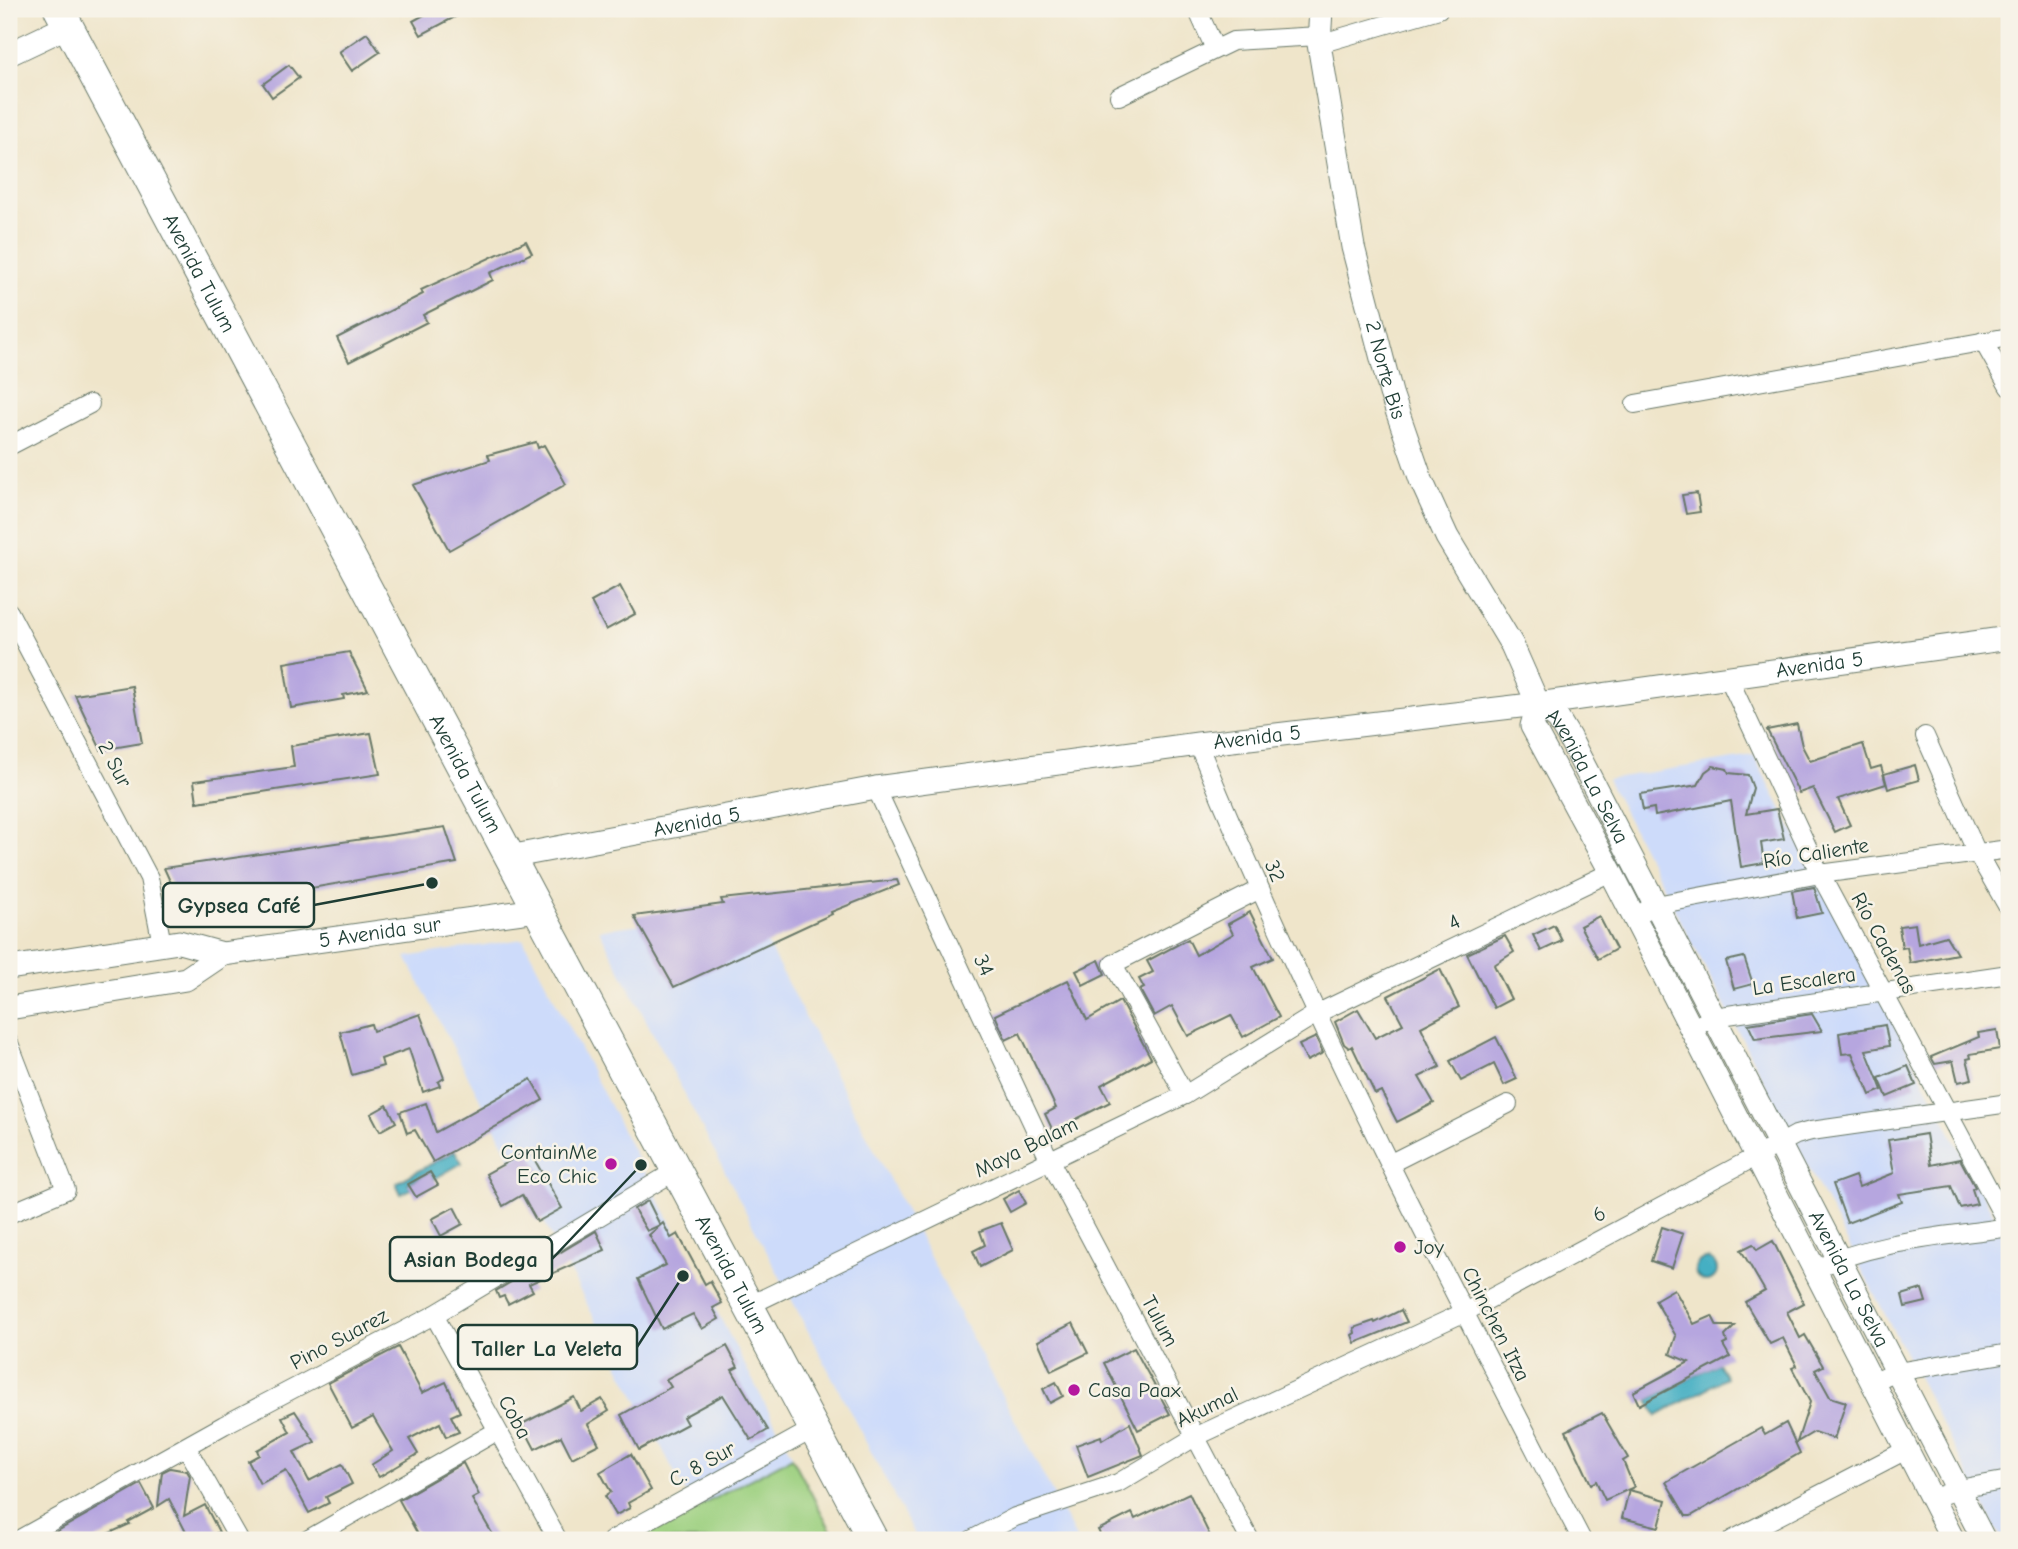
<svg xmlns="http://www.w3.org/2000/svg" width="2018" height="1549" font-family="'Comic Neue',sans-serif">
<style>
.built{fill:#cddbfa}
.green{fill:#9dd080;stroke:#5e865a;stroke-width:2}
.water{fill:#44afc3;stroke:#32767c;stroke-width:2}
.building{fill:#b6a6df}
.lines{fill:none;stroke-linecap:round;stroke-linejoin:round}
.minor-casing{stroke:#687868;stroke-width:20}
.tertiary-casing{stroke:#687868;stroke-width:25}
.trunk-casing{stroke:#687868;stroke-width:32}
.minor{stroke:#fff;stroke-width:18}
.tertiary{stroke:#fff;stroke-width:23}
.trunk{stroke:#fff;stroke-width:30}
.poi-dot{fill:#b5179e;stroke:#f7f3e8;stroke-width:2.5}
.labels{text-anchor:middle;stroke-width:5;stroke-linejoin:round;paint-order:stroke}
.street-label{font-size:21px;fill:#1f3d34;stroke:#f7f3e8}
.poi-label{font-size:21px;fill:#1f3d34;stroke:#f7f3e8;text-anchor:start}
.leader{fill:none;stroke:#1f3d34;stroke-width:2.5}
.callout-dot{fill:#1f3d34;stroke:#f7f3e8;stroke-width:2.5}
.callout{fill:#f7f3e8;stroke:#1f3d34;stroke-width:2.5}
.callout-label{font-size:23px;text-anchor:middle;font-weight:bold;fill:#1f3d34}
</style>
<rect width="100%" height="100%" fill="#f7f3e8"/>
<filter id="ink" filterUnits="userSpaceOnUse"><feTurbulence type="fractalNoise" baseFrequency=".0143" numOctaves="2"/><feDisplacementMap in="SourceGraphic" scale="14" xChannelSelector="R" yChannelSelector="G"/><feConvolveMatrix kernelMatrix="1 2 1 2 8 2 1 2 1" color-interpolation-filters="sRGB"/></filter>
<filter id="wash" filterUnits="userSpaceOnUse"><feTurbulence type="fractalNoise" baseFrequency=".00686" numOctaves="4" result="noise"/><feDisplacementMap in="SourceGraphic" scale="28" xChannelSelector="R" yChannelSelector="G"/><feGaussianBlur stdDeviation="1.57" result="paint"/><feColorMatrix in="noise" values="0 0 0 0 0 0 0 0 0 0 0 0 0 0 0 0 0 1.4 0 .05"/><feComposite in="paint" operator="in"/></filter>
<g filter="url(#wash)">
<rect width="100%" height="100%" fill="#efe5ca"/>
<g class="built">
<path d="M1754 756 2009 1244V1540H2002L1607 779Z"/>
<path d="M749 909 1077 1540H917L599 930Z"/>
<path d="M523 939 836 1540H710L406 957Z"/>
</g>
<path class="green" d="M792 1457 836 1540H636Z"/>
<g class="water">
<path d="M455 1151 462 1163 434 1179 429 1172 408 1183 411 1189 401 1194 396 1183Z"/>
<circle cx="1706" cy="1270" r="11"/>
<path d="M1718 1363 1726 1378 1657 1416 1648 1400Z"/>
</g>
<g id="blocks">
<g class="building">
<path d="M435 9H470L421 35 413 21Z"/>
<path d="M367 33 380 52 352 71 339 52Z"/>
<path d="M289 65 299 78 272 97 263 84Z"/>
<path d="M526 241 532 253 490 273 493 280 423 315 427 322 349 362 337 338 423 294 421 290Z"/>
<path d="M536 442 538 448 544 445 566 484 449 550 413 485 490 460 488 455Z"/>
<path d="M1697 493 1700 512 1686 514 1682 495Z"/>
<path d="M620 586 635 614 606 630 591 602Z"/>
<path d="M349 652 368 690 343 695 344 699 291 708 284 663Z"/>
<path d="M132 686 142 743 101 750 75 695Z"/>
<path d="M1797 724 1802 746 1810 761 1863 744 1871 769 1881 766 1886 784 1838 799 1850 825 1835 832 1813 788 1799 793 1767 730Z"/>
<path d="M371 733 380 774 197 802 194 781 294 767 291 746Z"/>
<path d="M1915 765 1919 780 1888 789 1884 774Z"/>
<path d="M1713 766 1727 769 1729 773 1748 775 1753 788 1746 814 1777 809 1784 839 1761 843 1764 863 1741 867 1731 801 1655 816 1654 808 1643 810 1640 794 1698 785 1705 772Z"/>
<path d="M445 827 457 863 183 910 164 868Z"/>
<path d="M897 880 899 885 831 912 832 914 674 987 634 916 723 904 721 899Z"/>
<path d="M1814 887 1822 913 1797 918 1792 891Z"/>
<path d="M1250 912 1273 958 1253 967 1279 1017 1243 1037 1231 1015 1188 1036 1172 1006 1154 1016 1140 990 1144 988 1139 979 1153 972 1147 961 1188 939 1196 955 1233 934 1228 924Z"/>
<path d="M1599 916 1616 949 1598 959 1580 926Z"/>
<path d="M1915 924 1918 944 1946 936 1957 954 1910 963 1907 947 1902 948 1899 926Z"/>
<path d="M1554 925 1562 941 1541 951 1533 935Z"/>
<path d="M1505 936 1514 952 1494 965 1511 999 1494 1008 1467 954Z"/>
<path d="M1744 957 1753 984 1734 989 1726 961Z"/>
<path d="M1099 960 1105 974 1083 985 1076 971Z"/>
<path d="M1440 969 1459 1007 1421 1027 1440 1067 1419 1077 1434 1103 1397 1122 1381 1091 1375 1094 1352 1046 1349 1048 1344 1044 1335 1022 1358 1009 1375 1038 1403 1024 1388 996Z"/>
<path d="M1068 980 1087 1020 1120 1001 1151 1058 1101 1085 1110 1102 1053 1131 1045 1114 1056 1108 1020 1033 1006 1040 995 1015Z"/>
<path d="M420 1014 444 1078 438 1082 440 1086 423 1092 409 1049 381 1059 383 1066 352 1075 340 1032 371 1024 373 1031Z"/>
<path d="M1812 1014 1822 1031 1755 1039 1748 1024Z"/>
<path d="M1885 1025 1889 1046 1866 1050 1882 1090 1870 1095 1852 1053 1842 1054 1839 1033Z"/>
<path d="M1997 1030 2000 1049 1970 1054 1971 1058 1967 1059 1972 1079 1958 1082 1953 1061 1935 1064 1931 1057 1979 1037 1978 1033Z"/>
<path d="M1316 1037 1323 1053 1307 1061 1299 1045Z"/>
<path d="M1496 1037 1517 1079 1504 1085 1494 1064 1461 1081 1450 1061Z"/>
<path d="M1908 1066 1916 1085 1887 1097 1879 1078Z"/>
<path d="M531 1079 543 1100 433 1162 415 1130 407 1133 400 1112 426 1103 436 1132Z"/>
<path d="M387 1105 396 1122 380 1131 371 1114Z"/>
<path d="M1926 1134 1931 1165 1960 1159 1975 1187 1972 1189 1977 1204 1960 1208 1951 1186 1899 1194 1902 1202 1847 1223 1833 1184 1855 1176 1859 1187 1894 1173 1888 1140Z"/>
<path d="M529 1150 562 1208 537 1222 522 1195 503 1206 486 1174Z"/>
<path d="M430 1172 438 1185 416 1197 408 1184Z"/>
<path d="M1019 1190 1026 1203 1010 1212 1003 1199Z"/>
<path d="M648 1201 660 1225 647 1231 634 1209Z"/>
<path d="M454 1207 463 1224 441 1236 432 1219Z"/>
<path d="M663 1223 671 1238 678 1234 705 1284 710 1281 722 1303 713 1308 719 1319 702 1329 693 1314 662 1329 638 1279 666 1265 649 1235Z"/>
<path d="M1001 1223 1013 1250 980 1267 973 1251 985 1245 980 1231Z"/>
<path d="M1662 1227 1683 1234 1672 1268 1651 1261Z"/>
<path d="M596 1231 605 1250 529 1284 533 1291 508 1304 504 1296 499 1298 496 1291Z"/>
<path d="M1773 1241 1804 1303 1787 1312 1800 1338 1805 1335 1823 1366 1815 1370 1830 1397 1846 1402 1834 1439 1814 1432 1797 1442 1810 1402 1792 1368 1797 1366 1783 1338 1770 1344 1745 1302 1765 1291 1741 1250 1753 1244 1757 1250Z"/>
<path d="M1674 1289 1694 1324 1712 1316 1717 1326H1735L1725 1336 1727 1343 1723 1345 1730 1357 1639 1405 1633 1392 1689 1362 1670 1354 1676 1336 1655 1300Z"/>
<path d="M1922 1289 1926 1302 1905 1307 1902 1295Z"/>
<path d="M1401 1310 1407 1322 1355 1343 1352 1335 1355 1333 1354 1328 1374 1321 1375 1323Z"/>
<path d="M1073 1323 1088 1353 1051 1371 1038 1341Z"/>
<path d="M727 1346 738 1367 732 1370 768 1430 751 1440 723 1395 683 1417 687 1424 639 1450 621 1415 671 1387 666 1379Z"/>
<path d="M398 1347 422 1393 446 1382 460 1412 451 1416 459 1432 446 1437 440 1423 409 1439 418 1454 379 1477 371 1465 393 1451 373 1417 352 1428 328 1383Z"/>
<path d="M1134 1348 1170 1414 1138 1430 1104 1363Z"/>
<path d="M1056 1382 1063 1396 1050 1403 1043 1389Z"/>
<path d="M574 1397 581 1411 602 1399 609 1411 588 1424 599 1444 572 1458 561 1436 535 1449 522 1424Z"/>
<path d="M295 1411 315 1442 294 1452 309 1481 342 1464 352 1484 326 1497 329 1503 309 1513 286 1470 260 1484 248 1461 259 1455 257 1450 290 1432 282 1417Z"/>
<path d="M1602 1413 1628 1458 1623 1461 1634 1487 1605 1500 1596 1481 1591 1484 1566 1431Z"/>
<path d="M1130 1423 1143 1455 1088 1477 1076 1445 1101 1436 1102 1440Z"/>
<path d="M1786 1423 1800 1453 1691 1516H1686L1666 1482 1761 1428 1765 1435Z"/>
<path d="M631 1454 651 1490 628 1503 630 1508 616 1515 605 1496 611 1492 600 1472Z"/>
<path d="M463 1463 479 1495 472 1499 496 1540H421L399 1500Z"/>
<path d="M170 1468 187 1471 190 1476 184 1516 205 1505 219 1532 203 1540H190L169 1499 158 1506 162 1472Z"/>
<path d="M141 1484 154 1508 128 1522 130 1524 94 1540H58L54 1533Z"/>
<path d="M1629 1490 1666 1500 1659 1527 1622 1518Z"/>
<path d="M1189 1493 1212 1540H1103L1098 1530 1132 1513 1135 1519Z"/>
</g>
</g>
</g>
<g filter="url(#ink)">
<use href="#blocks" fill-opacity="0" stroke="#687868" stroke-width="2"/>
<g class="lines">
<g class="minor-casing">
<g id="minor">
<path d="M1197 9 1215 49"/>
<path d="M1319 44 1439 9"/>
<path d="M1119 96 1233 41 1319 36"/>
<path d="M1983 341 2009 387"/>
<path d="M1635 404 2009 337"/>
<path d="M9 446 90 404"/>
<path d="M9 612 149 878 162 944"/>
<path d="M1728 677 1820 874 2009 1227"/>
<path d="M1925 736 1977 853 2009 909"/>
<path d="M1198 744C1310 1017 1446 1279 1582 1540"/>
<path d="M876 788 1050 1161 1250 1540"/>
<path d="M1646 910 1656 905 1820 874 2009 849"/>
<path d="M1691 1029 1714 1017 2009 974"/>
<path d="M9 1043 66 1190 9 1214"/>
<path d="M1185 1095 1113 964 1258 890"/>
<path d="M1391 1163 1508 1104"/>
<path d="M1814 1270C1875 1240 1943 1237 2009 1227"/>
<path d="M748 1306 1185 1095 1316 1014 1611 872"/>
<path d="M434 1315 558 1540"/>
<path d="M1872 1383 1897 1372 2009 1353"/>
<path d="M187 1448 239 1540"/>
<path d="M1932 1499 1958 1489 2009 1480"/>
<path d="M18 1540 224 1425 434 1315 677 1170"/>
<path d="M307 1540 497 1431"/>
<path d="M612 1540 815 1428"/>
<path d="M971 1540 1015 1517 1118 1483 1195 1437 1463 1313 1796 1135 1811 1131 2009 1103"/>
<path d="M1732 1540 1906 1450"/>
</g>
</g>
<g class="tertiary-casing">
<g id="tertiary">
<path id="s1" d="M1321 9 1319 44 1353 247 1391 393 1421 480 1447 537 1512 645 1538 704 1558 719 1569 737 1984 1540"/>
<path d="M9 54 68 26"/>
<path d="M1538 704 1532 726 1611 872 1953 1540"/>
<path id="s2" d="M509 857 876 788 1198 744 1538 704 2009 638"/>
<path id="s3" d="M9 968 179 942 223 954 537 910"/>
<path d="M9 1008 186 979 223 954"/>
</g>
</g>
<g class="trunk-casing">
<g id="trunk">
<path id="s4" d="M59 9 873 1540"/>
</g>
</g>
<use href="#minor" class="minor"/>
<use href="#tertiary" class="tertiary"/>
<use href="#trunk" class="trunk"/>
</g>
</g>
<g class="poi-dot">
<circle cx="611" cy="1164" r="7"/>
<circle cx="1400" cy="1247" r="7"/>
<circle cx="1074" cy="1390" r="7"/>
</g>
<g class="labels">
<g class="street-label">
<text dy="7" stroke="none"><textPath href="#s4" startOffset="299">Avenida Tulum</textPath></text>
<text dy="7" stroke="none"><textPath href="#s1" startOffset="368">2 Norte Bis</textPath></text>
<text dy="7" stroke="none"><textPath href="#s2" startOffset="1325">Avenida 5</textPath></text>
<text dy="7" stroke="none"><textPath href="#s2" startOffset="758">Avenida 5</textPath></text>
<text transform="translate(115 764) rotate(62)" y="7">2 Sur</text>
<text dy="7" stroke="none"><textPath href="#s4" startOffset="866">Avenida Tulum</textPath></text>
<text dy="7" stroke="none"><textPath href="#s1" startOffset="826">Avenida La Selva</textPath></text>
<text dy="7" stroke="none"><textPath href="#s2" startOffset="191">Avenida 5</textPath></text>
<text transform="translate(1816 853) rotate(-9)" y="7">Río Caliente</text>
<text transform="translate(1275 871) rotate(67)" y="7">32</text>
<text transform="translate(1454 922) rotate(-26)" y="7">4</text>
<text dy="7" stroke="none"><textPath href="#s3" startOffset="376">5 Avenida sur</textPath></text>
<text transform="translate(1884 943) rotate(61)" y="7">Río Cadenas</text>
<text transform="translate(984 965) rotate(65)" y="7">34</text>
<text transform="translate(1804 981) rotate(-8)" y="7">La Escalera</text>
<text transform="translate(1026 1147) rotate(-26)" y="7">Maya Balam</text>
<text transform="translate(1599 1214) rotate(-28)" y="7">6</text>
<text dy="7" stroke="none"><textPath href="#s4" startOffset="1433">Avenida Tulum</textPath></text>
<text dy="7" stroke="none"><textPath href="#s1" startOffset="1393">Avenida La Selva</textPath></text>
<text transform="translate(1160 1321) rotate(62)" y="7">Tulum</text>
<text transform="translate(1496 1324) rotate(63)" y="7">Chinchen Itza</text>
<text transform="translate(339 1339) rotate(-28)" y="7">Pino Suarez</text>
<text transform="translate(1207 1407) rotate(-26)" y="7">Akumal</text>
<text transform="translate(515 1417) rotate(61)" y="7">Coba</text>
<text transform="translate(702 1464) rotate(-29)" y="7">C. 8 Sur</text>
</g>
<g class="poi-label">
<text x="597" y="1159" text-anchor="end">ContainMe<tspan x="597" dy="24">Eco Chic</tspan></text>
<text x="1414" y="1254">Joy</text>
<text x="1088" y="1397">Casa Paax</text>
</g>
</g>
<path class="leader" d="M432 883L314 905M641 1165L552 1259M683 1276L637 1347"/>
<g class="callout-dot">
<circle cx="432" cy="883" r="7"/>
<circle cx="641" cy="1165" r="7"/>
<circle cx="683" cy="1276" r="7"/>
</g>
<g class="callout">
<rect x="163" y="883" width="151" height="44" rx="7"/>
<rect x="390" y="1237" width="162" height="44" rx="7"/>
<rect x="458" y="1325" width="179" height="44" rx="7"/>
</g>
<g class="callout-label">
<text x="239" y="913">Gypsea Café</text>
<text x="471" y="1267">Asian Bodega</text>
<text x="547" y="1356">Taller La Veleta</text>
</g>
<rect width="2018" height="1549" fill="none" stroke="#f7f3e8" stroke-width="35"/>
</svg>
